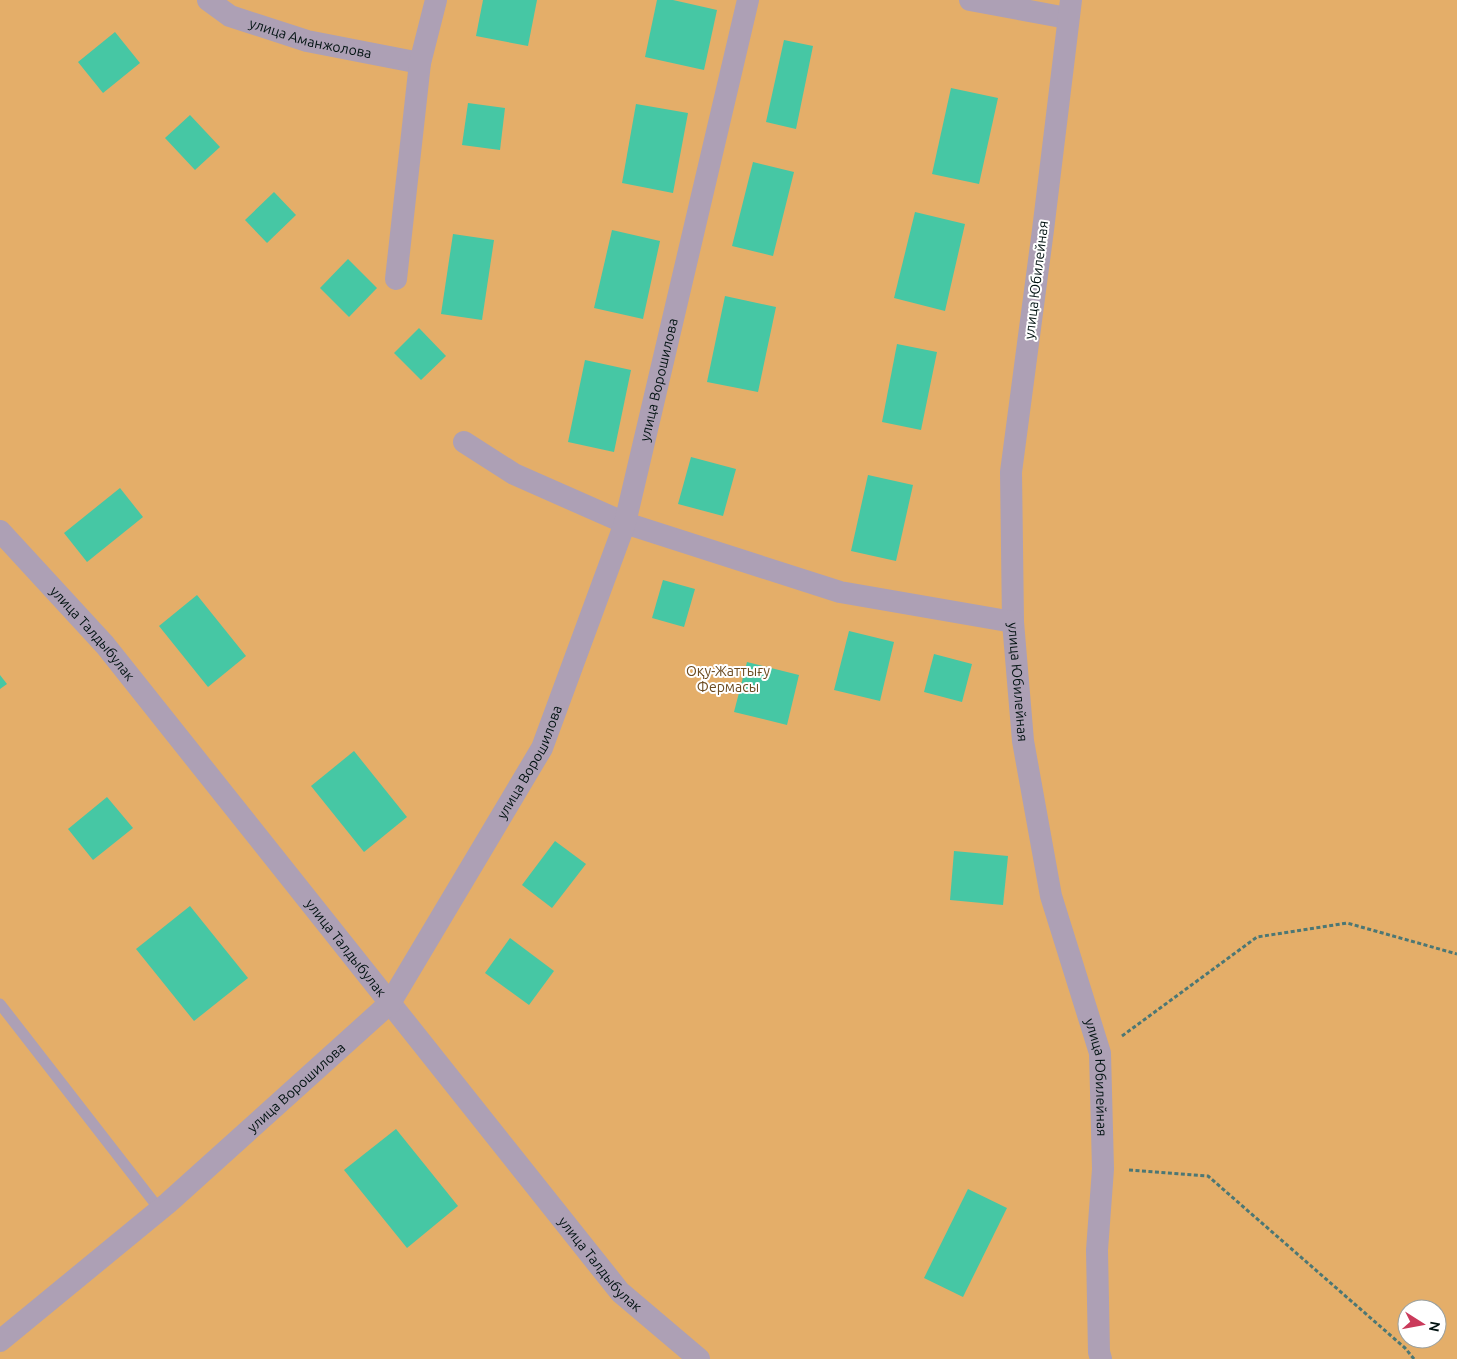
<svg xmlns="http://www.w3.org/2000/svg" width="1457" height="1359" font-family="Ubuntu,sans-serif">
<style>
.green{fill:#e4ae69;fill-rule:evenodd}
.building{fill:#46c7a4}
.lines{fill:none;stroke-linecap:round;stroke-linejoin:round}
.path{stroke:#4c7774;stroke-width:3;stroke-dasharray:4 2.5;stroke-linecap:butt}
.service{stroke:#ada0b5;stroke-width:11}
.minor{stroke:#ada0b5;stroke-width:22}
.labels{text-anchor:middle;stroke-width:4;stroke-linejoin:round;paint-order:stroke}
.street-label{font-size:14px;fill:#001211;stroke:#fff}
.park-label{font-size:14px;fill:#6b4a1f;stroke:#fff}
</style>
<rect width="100%" height="100%" fill="#a8f1ed"/>
<path class="green" d="M0 0H1457V1359H0ZM1407 1309H1437V1339H1407Z"/>
<g class="building">
<path d="M483 0H537L528 46 476 36Z"/>
<path d="M657 0H673L717 10 704 70 645 57Z"/>
<path d="M115 32 140 63 103 93 78 62Z"/>
<path d="M784 40 813 46 796 129 766 122Z"/>
<path d="M951 88 998 98 979 184 932 174Z"/>
<path d="M468 103 505 108 500 150 462 145Z"/>
<path d="M636 104 688 113 673 193 622 183Z"/>
<path d="M190 115 220 147 195 170 165 138Z"/>
<path d="M753 162 794 172 773 256 732 246Z"/>
<path d="M274 192 296 215 267 243 245 220Z"/>
<path d="M915 212 965 224 945 311 894 298Z"/>
<path d="M612 230 660 241 643 319 594 308Z"/>
<path d="M453 234 494 240 482 320 441 314Z"/>
<path d="M348 259 377 288 349 317 320 288Z"/>
<path d="M725 296 776 307 758 392 707 382Z"/>
<path d="M419 328 446 356 421 380 394 353Z"/>
<path d="M897 344 937 352 921 430 882 422Z"/>
<path d="M585 360 631 370 614 452 568 442Z"/>
<path d="M691 457 736 469 723 516 678 504Z"/>
<path d="M868 475 913 485 896 561 851 551Z"/>
<path d="M120 488 143 517 87 562 64 533Z"/>
<path d="M663 580 695 589 684 627 652 618Z"/>
<path d="M197 595 246 656 208 687 159 626Z"/>
<path d="M849 631 894 642 880 701 834 690Z"/>
<path d="M934 654 972 664 962 702 924 692Z"/>
<path d="M747 662 799 675 787 725 734 712Z"/>
<path d="M0 675 7 684 0 689Z"/>
<path d="M354 751 407 817 364 852 311 786Z"/>
<path d="M107 797 133 828 93 860 68 829Z"/>
<path d="M555 841 586 864 552 908 522 885Z"/>
<path d="M954 851 1008 856 1003 905 950 900Z"/>
<path d="M190 906 248 978 194 1021 136 949Z"/>
<path d="M510 938 554 971 529 1005 485 973Z"/>
<path d="M396 1129 458 1206 407 1248 344 1170Z"/>
<path d="M968 1189 1007 1208 963 1297 924 1278Z"/>
</g>
<g class="lines">
<g class="path">
<path d="M1122 1036 1257 937 1347 923 1457 954"/>
<path d="M1129 1170 1208 1176 1405 1348 1414 1359"/>
</g>
<path class="service" d="M0 1004 160 1210"/>
<g class="minor">
<path id="s1" d="M208 0 230 16 307 41 420 63"/>
<path d="M970 0 1067 18"/>
<path id="s2" d="M1071 0 1043 230 1011 472 1013 622 1023 741 1051 896 1100 1053 1103 1169 1097 1250 1099 1352 1101 1359"/>
<path d="M396 279 420 63 436 0"/>
<path d="M464 442 514 474 625 523 840 592 1013 622"/>
<path id="s3" d="M0 531 105 645 620 1292 699 1359"/>
<path id="s4" d="M0 1341 168 1203 390 1003 542 748 625 523 748 0"/>
</g>
</g>
<g class="labels">
<g class="street-label">
<text dy="5" stroke="none"><textPath href="#s1" startOffset="111">улица Аманжолова</textPath></text>
<text transform="translate(1036 280) rotate(-83)" y="5">улица Юбилейная</text>
<text dy="5" stroke="none"><textPath href="#s4" startOffset="1200">улица Ворошилова</textPath></text>
<text dy="5" stroke="none"><textPath href="#s3" startOffset="138">улица Талдыбулак</textPath></text>
<text dy="5" stroke="none"><textPath href="#s2" startOffset="686">улица Юбилейная</textPath></text>
<text dy="5" stroke="none"><textPath href="#s4" startOffset="795">улица Ворошилова</textPath></text>
<text dy="5" stroke="none"><textPath href="#s3" startOffset="542">улица Талдыбулак</textPath></text>
<text dy="5" stroke="none"><textPath href="#s2" startOffset="1091">улица Юбилейная</textPath></text>
<text dy="5" stroke="none"><textPath href="#s4" startOffset="390">улица Ворошилова</textPath></text>
<text dy="5" stroke="none"><textPath href="#s3" startOffset="948">улица Талдыбулак</textPath></text>
</g>
<g class="park-label">
<text x="728" y="676">Оқу-Жаттығу<tspan x="728" dy="16">Фермасы</tspan></text>
</g>
</g>
<g transform="translate(1422 1324) rotate(101)"><circle r="24" fill="#ffffff" stroke="#99a0a0"/>
<path d="M0-4L9 19L0 12L-9 19Z" fill="#ca3a5b"/>
<text y="-8" font-size="14" font-weight="bold" text-anchor="middle" fill="#001211">N</text>
</g>
</svg>
